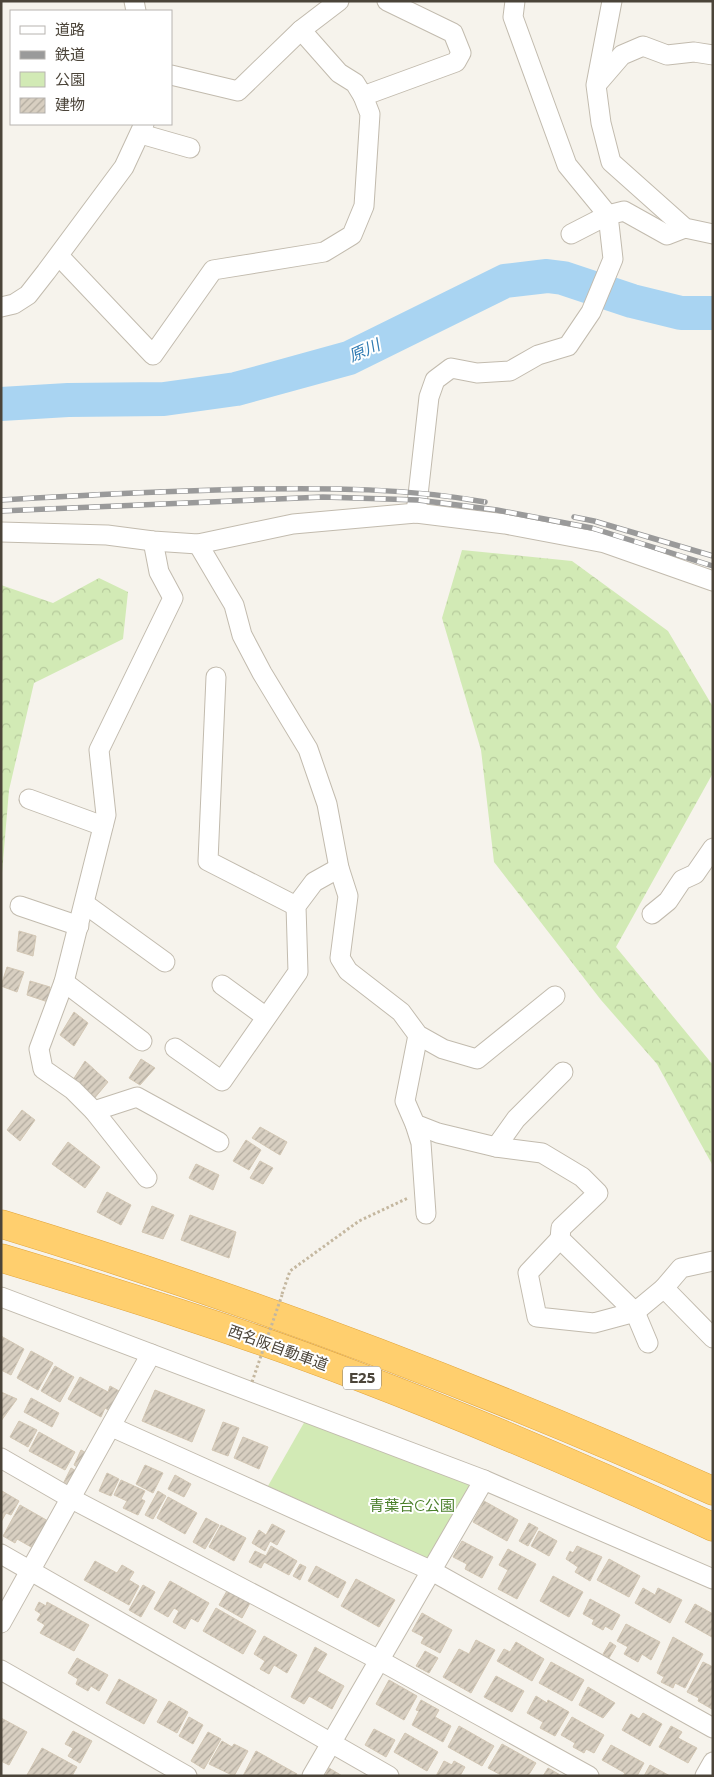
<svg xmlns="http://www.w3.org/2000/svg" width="714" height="1777" font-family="Montserrat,'Noto Sans JP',sans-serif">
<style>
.green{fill:#d2eab5}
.forest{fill:url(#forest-crowns)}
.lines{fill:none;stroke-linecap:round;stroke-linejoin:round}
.river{stroke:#a9d4f2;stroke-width:34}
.building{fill:url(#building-hatch);stroke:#d3c7b4}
.street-casing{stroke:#c2bbae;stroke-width:21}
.highway-casing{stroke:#e0a43c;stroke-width:29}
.path{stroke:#c4b79f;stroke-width:3;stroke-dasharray:2.5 2.5;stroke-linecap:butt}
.street{stroke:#fff;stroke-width:19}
.highway{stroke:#ffcf6e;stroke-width:28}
.rail-casing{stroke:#9a9a9a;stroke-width:5.5}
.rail{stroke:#fff;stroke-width:4;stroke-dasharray:11;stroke-linecap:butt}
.path-bridge{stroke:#c4b79f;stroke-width:3;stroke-dasharray:2.5 2.5;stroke-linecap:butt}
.labels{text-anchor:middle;stroke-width:4;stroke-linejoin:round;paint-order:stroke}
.shield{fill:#fff;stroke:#817c74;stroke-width:1}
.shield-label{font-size:14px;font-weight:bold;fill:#4b4439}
.street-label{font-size:15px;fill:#4b4439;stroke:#fff}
.park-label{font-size:15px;fill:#4a7f2a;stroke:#fff}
.water-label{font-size:16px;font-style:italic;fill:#2e7ab2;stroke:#fff}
</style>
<defs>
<pattern id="forest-crowns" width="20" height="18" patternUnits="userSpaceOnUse" patternTransform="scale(1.25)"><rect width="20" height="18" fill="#d2eab5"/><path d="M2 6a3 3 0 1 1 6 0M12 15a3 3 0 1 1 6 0" fill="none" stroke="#b6ca9c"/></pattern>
<pattern id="building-hatch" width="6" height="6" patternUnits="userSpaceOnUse" patternTransform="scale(1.25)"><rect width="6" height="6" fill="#d8cfc1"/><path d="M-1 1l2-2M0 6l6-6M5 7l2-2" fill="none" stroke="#b1aa9e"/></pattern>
</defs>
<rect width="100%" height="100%" fill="#f6f3ec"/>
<path class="green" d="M305 1421 472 1485 465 1511 427 1558 268 1486Z"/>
<g class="forest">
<path d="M462 550 572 561 668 631 713 707V773L616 947 713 1065V1166L657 1064 601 1000 494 862 481 750 442 618Z"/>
<path d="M99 578 128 592 123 639 34 683 9 790 1 885V585L53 603Z"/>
</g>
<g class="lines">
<path class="river" d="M1 404 68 400 164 399 236 389 349 358 505 281 547 276 563 278 632 301 681 313H713"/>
</g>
<g class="building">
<path d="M19 931 36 936 33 956 17 951Z"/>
<path d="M7 967 24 972 17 992 1 986Z"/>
<path d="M30 981 50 987 48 1002 27 995Z"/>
<path d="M74 1012 88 1023 74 1046 60 1035Z"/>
<path d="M141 1059 155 1068 140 1085 129 1078Z"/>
<path d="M85 1061 108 1082 93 1100 71 1083Z"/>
<path d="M22 1110 35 1120 20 1141 7 1130Z"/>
<path d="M260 1127 287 1142 280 1155 252 1138Z"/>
<path d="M246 1140 261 1150 249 1170 233 1161Z"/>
<path d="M68 1142 100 1167 85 1188 52 1164Z"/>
<path d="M260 1161 273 1168 263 1184 250 1178Z"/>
<path d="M196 1164 219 1175 213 1190 189 1178Z"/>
<path d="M107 1192 131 1205 121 1225 97 1212Z"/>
<path d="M152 1206 174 1215 163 1239 142 1232Z"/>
<path d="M190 1215 236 1232 229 1258 181 1240Z"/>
<path d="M1 1336 24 1349 11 1375 1 1370Z"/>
<path d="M31 1351 53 1363 38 1390 17 1378Z"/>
<path d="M55 1366 74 1377 60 1402 41 1391Z"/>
<path d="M80 1377 108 1392 110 1386 121 1392 110 1411 105 1408 101 1417 68 1399Z"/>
<path d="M155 1390 205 1410 192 1442 142 1421Z"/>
<path d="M1 1392 17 1399 1 1421Z"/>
<path d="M31 1398 59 1413 52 1427 24 1412Z"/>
<path d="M19 1421 37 1430 28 1447 10 1437Z"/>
<path d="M223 1422 239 1428 228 1456 212 1450Z"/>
<path d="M39 1432 75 1452 65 1470 29 1451Z"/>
<path d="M243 1437 268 1447 259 1469 234 1458Z"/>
<path d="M81 1450 90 1455 82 1470 74 1465Z"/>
<path d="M145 1465 163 1473 153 1493 136 1484Z"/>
<path d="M71 1468 80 1473 72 1489 63 1484Z"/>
<path d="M107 1473 119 1479 111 1496 99 1491Z"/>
<path d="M175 1475 191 1484 184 1497 168 1489Z"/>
<path d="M121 1480 145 1491 141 1499 145 1501 138 1515 123 1508 127 1501 114 1495Z"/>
<path d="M2 1491 19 1501 11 1515 6 1513 1 1522Z"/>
<path d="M158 1491 166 1496 153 1519 145 1515Z"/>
<path d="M168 1497 197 1513 185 1534 157 1518Z"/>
<path d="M484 1501 518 1520 507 1541 473 1522Z"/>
<path d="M20 1505 48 1521 33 1548 17 1539 15 1543 3 1536Z"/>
<path d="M206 1518 219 1525 205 1549 193 1542Z"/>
<path d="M529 1523 538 1528 528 1546 519 1541Z"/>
<path d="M272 1524 285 1531 277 1545 270 1541 265 1551 252 1543 259 1530 266 1535Z"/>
<path d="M221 1525 246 1538 234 1561 209 1547Z"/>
<path d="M539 1531 557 1541 549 1556 531 1546Z"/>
<path d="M462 1541 493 1557 482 1578 465 1569 467 1564 453 1557Z"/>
<path d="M271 1546 297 1561 289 1575 264 1562 261 1568 249 1562 255 1551 266 1556Z"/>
<path d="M577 1546 602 1557 590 1581 575 1572 578 1567 566 1559 570 1551 573 1553Z"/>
<path d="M508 1549 536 1564 517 1599 498 1589 508 1570 499 1565Z"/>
<path d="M609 1559 640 1576 629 1597 597 1580Z"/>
<path d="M95 1561 117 1573 122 1565 134 1572 129 1580 139 1586 129 1605 84 1580Z"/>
<path d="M300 1564 306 1567 300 1580 293 1576Z"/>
<path d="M316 1566 346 1582 338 1598 308 1581Z"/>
<path d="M553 1576 583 1592 569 1617 540 1601Z"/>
<path d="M356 1579 395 1600 379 1627 341 1606Z"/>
<path d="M170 1581 209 1603 198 1622 191 1618 185 1629 173 1622 179 1611 174 1608 168 1617 154 1609Z"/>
<path d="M143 1585 155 1592 141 1617 129 1610Z"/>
<path d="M643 1588 655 1595 658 1588 682 1600 670 1623 635 1603Z"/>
<path d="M228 1589 251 1601 242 1618 219 1605Z"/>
<path d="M590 1599 620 1615 612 1630 605 1626 603 1630 592 1624 594 1620 583 1614Z"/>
<path d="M39 1602 46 1606 47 1602 89 1625 74 1651 40 1633 45 1625 37 1620 41 1614 35 1610Z"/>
<path d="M695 1604 713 1614 712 1637 685 1622Z"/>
<path d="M216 1608 256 1631 243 1654 203 1631Z"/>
<path d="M422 1613 452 1630 440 1653 421 1643 424 1637 412 1631Z"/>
<path d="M626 1624 660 1642 651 1660 642 1654 638 1662 624 1654 628 1647 617 1641Z"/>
<path d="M264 1636 297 1655 287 1673 274 1665 269 1674 260 1669 265 1661 254 1654Z"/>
<path d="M673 1637 703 1654 685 1688 675 1683 673 1688 661 1682 664 1677 657 1673Z"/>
<path d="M476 1640 495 1650 471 1693 443 1677 459 1649 469 1654Z"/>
<path d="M516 1642 544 1659 532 1681 497 1661 504 1649 510 1652Z"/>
<path d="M610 1642 616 1646 609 1658 603 1654Z"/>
<path d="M315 1647 327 1654 317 1671 344 1686 332 1709 309 1696 304 1704 291 1697Z"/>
<path d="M425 1651 438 1658 429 1673 416 1666Z"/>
<path d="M77 1658 108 1675 99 1691 91 1686 88 1691 76 1684 78 1679 68 1673Z"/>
<path d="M551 1662 584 1680 572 1701 539 1683Z"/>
<path d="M703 1662 713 1667 712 1709 698 1701 699 1698 687 1692Z"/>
<path d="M496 1676 524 1691 512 1712 484 1697Z"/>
<path d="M119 1679 157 1700 144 1724 106 1703Z"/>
<path d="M389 1680 417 1696 404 1720 376 1704Z"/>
<path d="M588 1687 615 1703 603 1718 579 1705Z"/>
<path d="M536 1696 547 1703 548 1700 569 1712 555 1736 540 1728 543 1722 527 1713Z"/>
<path d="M421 1700 439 1710 435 1717 451 1726 443 1742 412 1725 419 1711 416 1710Z"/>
<path d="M169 1701 188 1712 177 1733 157 1722Z"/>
<path d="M643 1713 662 1724 650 1746 622 1730 631 1714 639 1719Z"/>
<path d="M189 1717 203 1725 193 1744 179 1736Z"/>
<path d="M572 1717 604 1735 594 1753 586 1749 584 1753 573 1747 575 1743 561 1735Z"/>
<path d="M1 1718 27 1732 9 1765 1 1761Z"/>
<path d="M459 1726 494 1746 482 1766 448 1747Z"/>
<path d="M671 1726 682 1732 678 1738 697 1748 688 1763 659 1747Z"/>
<path d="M374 1729 395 1740 386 1757 365 1745Z"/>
<path d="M73 1731 92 1741 80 1763 68 1756 73 1748 65 1744Z"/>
<path d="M208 1732 221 1739 204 1769 191 1761Z"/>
<path d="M405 1733 438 1752 427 1771 394 1752Z"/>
<path d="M222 1741 232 1747 234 1744 248 1751 234 1776 209 1764Z"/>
<path d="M502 1744 536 1763 528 1776H503L488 1768Z"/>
<path d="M611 1745 644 1763 637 1776H623L625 1773 602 1760Z"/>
<path d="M42 1748 77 1767 72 1776 27 1775Z"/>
<path d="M256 1751 297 1774 296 1776H243Z"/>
<path d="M444 1761 452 1765 454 1761 465 1767 460 1776H436Z"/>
<path d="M650 1765 670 1776H644Z"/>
<path d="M329 1768 339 1774 342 1776H325Z"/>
<path d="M548 1768 562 1776H543Z"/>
</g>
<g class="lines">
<g class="street-casing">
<g id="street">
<path d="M134 1 136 11"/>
<path d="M515 1 513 17 567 165 608 215 571 234"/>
<path d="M612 1 596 85 601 123 611 162 685 228 713 234"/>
<path d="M301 30 339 1"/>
<path d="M171 75 238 91 301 30 339 73 355 83 363 96 456 62 461 53 453 33 387 1"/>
<path d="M597 84 622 55 643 46 667 55 694 52 713 55"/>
<path d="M141 134 190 148"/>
<path d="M59 256 153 355 213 270 324 252 352 235 364 206 370 114 363 96"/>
<path d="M1 307 14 304 28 295 46 272 124 167 144 124"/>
<path d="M416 513 429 397 435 380 451 368 477 373 510 371 538 355 568 346 591 312 613 259 608 215 624 211 667 235 685 228"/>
<path d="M1 532 107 535 153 541 198 544 293 524 416 513 505 524 605 543 713 581"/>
<path d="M198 544 234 605 242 635 262 673 308 749 327 804 339 868 348 896 340 958 348 971 401 1012 418 1035 443 1049 477 1059 555 996"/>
<path d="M216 677 208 861 296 906"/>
<path d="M29 799 103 826"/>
<path d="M85 904 165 962"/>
<path d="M20 906 79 926"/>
<path d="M652 914 668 901 682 880 695 874 713 848"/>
<path d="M64 982 142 1041"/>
<path d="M222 985 266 1017"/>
<path d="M418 1035 405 1101 415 1124 438 1133 496 1147 516 1119 563 1072"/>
<path d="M175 1048 222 1081 298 972 296 906 314 882 339 868"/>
<path d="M94 1111 137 1097 219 1142"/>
<path d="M415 1124 421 1143 426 1214"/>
<path d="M496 1147 542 1153 582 1177 598 1193 561 1228 560 1239 635 1312 664 1288 713 1338"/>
<path d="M147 1178 94 1111 73 1090 43 1069 39 1049 64 982 106 815 99 750 173 598 159 572 153 541"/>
<path d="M560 1239 528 1273 537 1317 594 1323 635 1312 648 1343"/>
<path d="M664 1288 681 1268 713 1261"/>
<path d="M1 1297 484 1480 713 1579"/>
<path d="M112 1427 430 1570 713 1728"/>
<path d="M1 1458 72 1499 379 1660 589 1776"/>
<path d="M1 1554 389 1776"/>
<path d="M1 1623 151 1354"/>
<path d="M1 1670 187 1776"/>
<path d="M312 1776 484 1480"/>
<path d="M705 1776 713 1762"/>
</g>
</g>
<g class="highway-casing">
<g id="highway">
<path d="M1 1224C245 1298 480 1387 713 1491"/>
<path d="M1 1258C121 1294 240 1331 357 1376 477 1422 596 1473 713 1527"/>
</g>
</g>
<path class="path" d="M282 1294 290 1271 359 1221 408 1198"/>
<use href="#street" class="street"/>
<use href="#highway" class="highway"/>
<g class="rail-casing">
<g id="rail">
<path d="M1 500C85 495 168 491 251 489 330 488 407 488 485 502"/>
<path d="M1 511 323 497 418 500 497 510 592 528 713 566"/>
<path d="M574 517 594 521 713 556"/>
</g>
</g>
<use href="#rail" class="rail"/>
<path class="path-bridge" d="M252 1382 282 1295"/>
</g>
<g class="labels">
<rect class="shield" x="343" y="1366.5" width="38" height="23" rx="4"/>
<g class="shield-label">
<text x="362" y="1383">E25</text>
</g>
<g class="street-label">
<text transform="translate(278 1348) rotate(20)" y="5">西名阪自動車道</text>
</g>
<g class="park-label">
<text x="412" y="1511">青葉台C公園</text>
</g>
<g class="water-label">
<text transform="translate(364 350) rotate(-24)" y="6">原川</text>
</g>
</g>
<rect width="714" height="1777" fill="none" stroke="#4b4439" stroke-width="5"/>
<rect x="10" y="10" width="162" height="115" fill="#ffffff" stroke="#b7b4b0"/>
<rect x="20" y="26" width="25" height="8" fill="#ffffff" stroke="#b7b4b0"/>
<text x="55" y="35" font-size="15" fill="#4b4439">道路</text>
<rect x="20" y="51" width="25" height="8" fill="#9a9a9a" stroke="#b7b4b0"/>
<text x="55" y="60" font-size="15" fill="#4b4439">鉄道</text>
<rect x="20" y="72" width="25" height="15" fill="#d2eab5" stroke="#b7b4b0"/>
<text x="55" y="85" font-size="15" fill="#4b4439">公園</text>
<rect x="20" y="98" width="25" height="15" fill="url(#building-hatch)" stroke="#b7b4b0"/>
<text x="55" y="110" font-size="15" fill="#4b4439">建物</text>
</svg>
